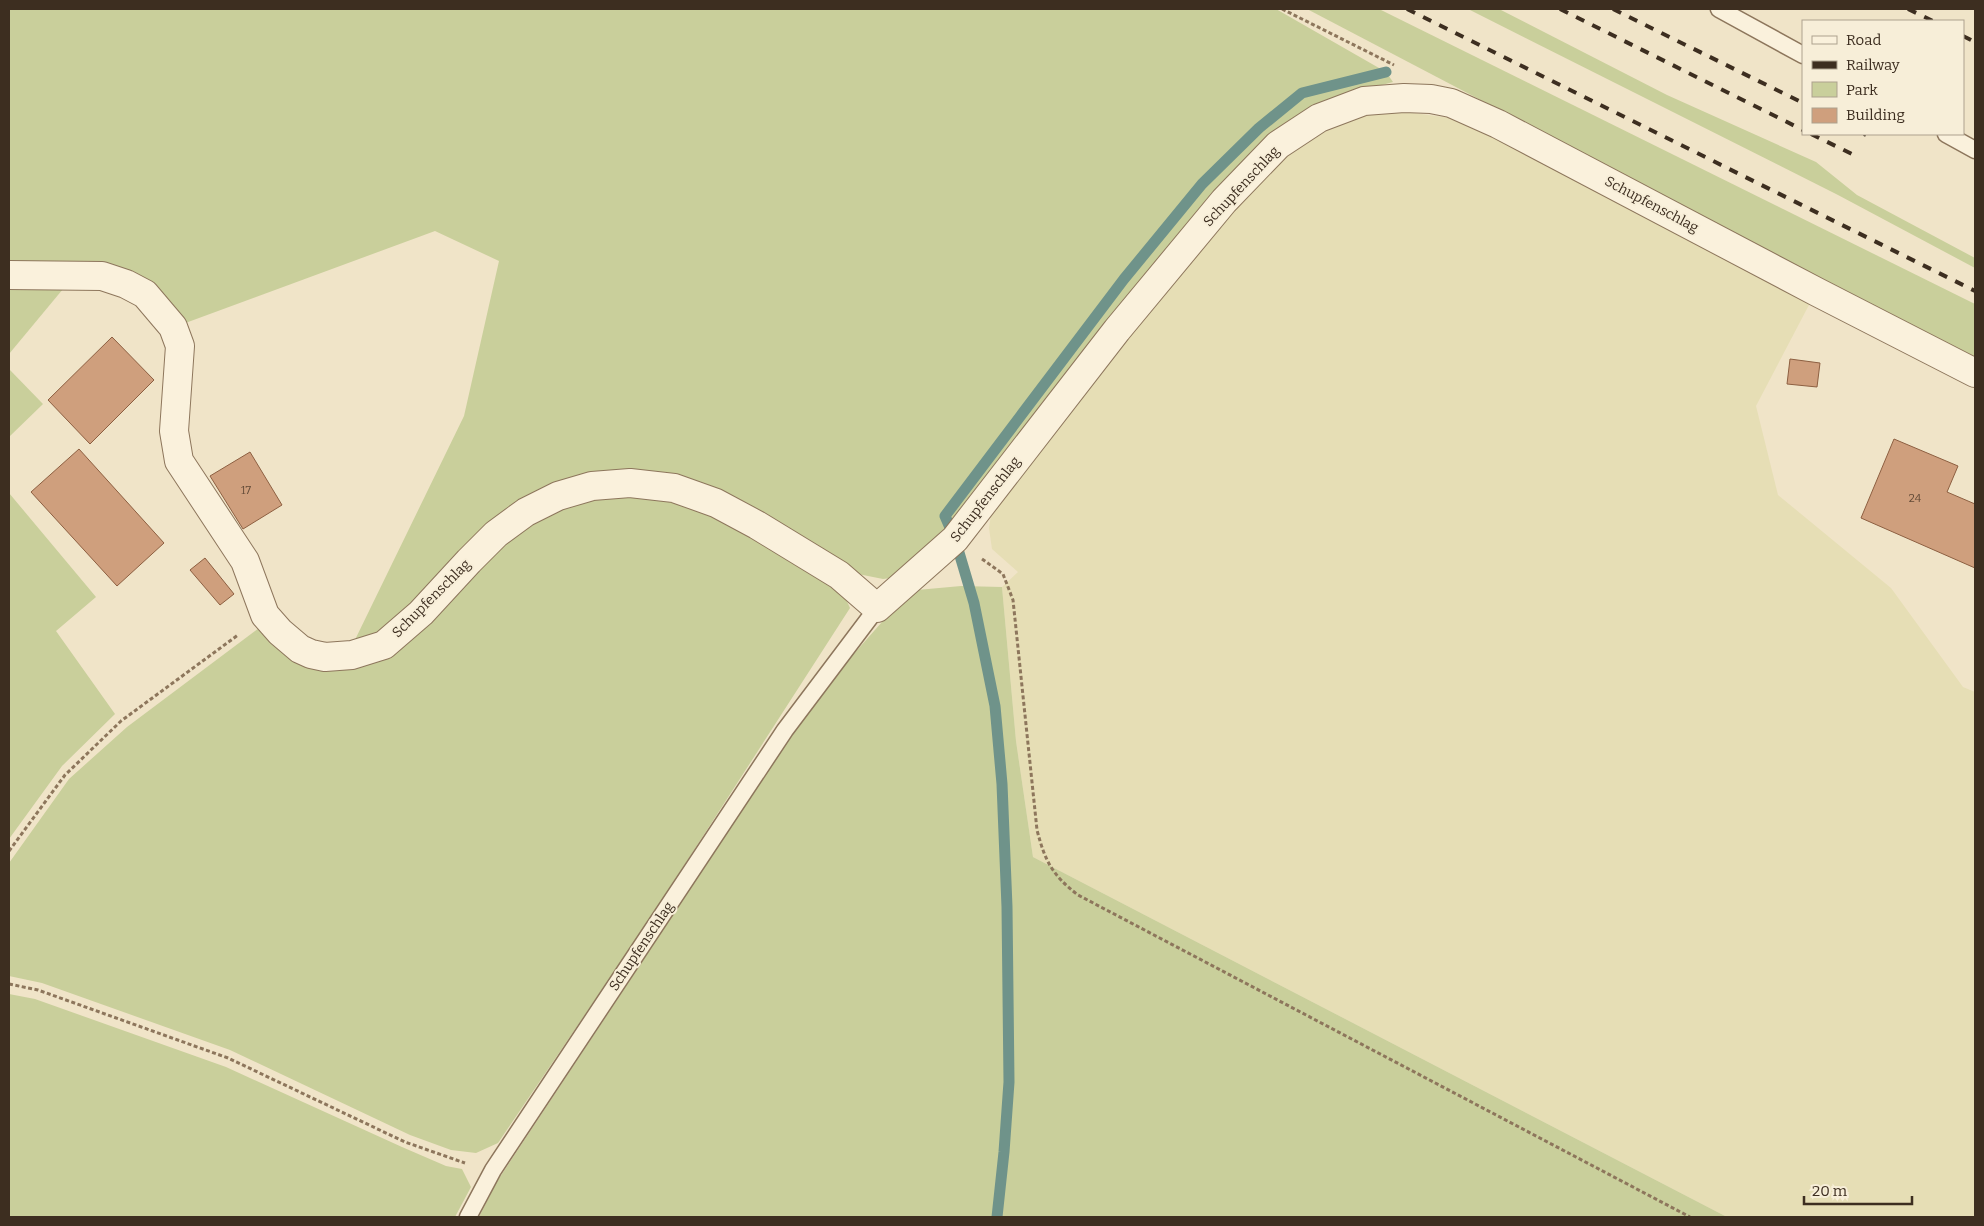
<svg xmlns="http://www.w3.org/2000/svg" width="1984" height="1226" font-family="Bitter,serif">
<style>
.farmland{fill:#e6deb5}
.green{fill:#c9cf9b}
.lines{fill:none;stroke-linecap:round;stroke-linejoin:round}
.stream{stroke:#6f938a;stroke-width:11}
.building{fill:#cf9f7d;stroke:#8d5f41}
.lane-casing{stroke:#8d765c;stroke-width:19}
.street-casing{stroke:#8d765c;stroke-width:30}
.path{stroke:#8d765c;stroke-width:3;stroke-dasharray:4 2.5;stroke-linecap:butt}
.lane{stroke:#faf1dc;stroke-width:16}
.street{stroke:#faf1dc;stroke-width:28}
.rail{stroke:#3d2e20;stroke-width:4;stroke-dasharray:9 9;stroke-linecap:butt}
.labels{text-anchor:middle;stroke-width:4;stroke-linejoin:round;paint-order:stroke}
.number-label{font-size:11px;fill:#624a37}
.street-label{font-size:14px;fill:#3d2e20;stroke:#f7eed8}
</style>
<rect width="100%" height="100%" fill="#f0e4c8"/>
<path class="farmland" d="M1406 112 1450 118 1493 134 1810 303 1756 406 1778 495 1891 588 1963 687 1975 692V1217H1727L1033 857 1016 741 1002 587 1018 572 992 549 989 528 991 515 1123 339 1231 207 1286 152 1325 129 1367 115Z"/>
<g class="green">
<path d="M9 9H1276L1386 72 1393 82 1363 90 1313 108 953 520 899 577 883 579 853 573 760 518 590 480 400 624 351 648 464 416 499 261 435 231 180 325 151 290 9 268Z"/>
<path d="M1307 9H1379L1975 304V359Z"/>
<path d="M1468 9H1499L1667 95 1816 162 1857 195 1975 258V268L1838 195Z"/>
<path d="M9 281 68 283 9 354Z"/>
<path d="M9 369 43 404 9 437Z"/>
<path d="M631 489 708 507 844 595 850 608 647 923 498 1143 476 1153 451 1150 410 1135 230 1050 42 983 9 976V863L69 779 127 727 263 625 353 665 473 566 561 502Z"/>
<path d="M9 493 96 597 56 631 115 714 62 766 9 839Z"/>
<path d="M961 586 1002 587 1016 741 1033 857 1727 1217H479L496 1183 792 735 852 656 889 614 917 590Z"/>
<path d="M9 994 35 999 226 1067 402 1147 446 1166 462 1169 471 1187 455 1217H9Z"/>
</g>
<g class="lines">
<path class="stream" d="M997 1217 1004 1152 1009 1082 1007 907 1002 784 995 706 974 603 955 539 945 516 1124 279 1202 184 1259 128 1302 93 1386 72"/>
</g>
<g class="building">
<path d="M112 337 154 380 90 444 48 400Z"/>
<path d="M1790 359 1820 363 1817 387 1787 384Z"/>
<path d="M1894 439 1958 466 1947 492 1975 504V568L1861 518Z"/>
<path d="M79 449 164 543 117 586 31 492Z"/>
<path d="M250 452 282 505 243 529 210 476Z"/>
<path d="M205 558 234 594 220 605 190 570Z"/>
</g>
<g class="lines">
<g class="lane-casing">
<g id="lane">
<path d="M1719 9 1803 55"/>
<path d="M1946 134 1975 150"/>
<path d="M468 1217 493 1170 785 730 877 608"/>
</g>
</g>
<g class="street-casing">
<path id="street" d="M9 275 102 276 126 284 145 294 173 327 180 346 174 431 179 461 245 561 265 615 280 632 300 649 311 654 325 657 352 655 384 645 421 613 469 561 496 534 526 512 558 496 592 486 630 483 674 488 716 503 757 525 839 575 877 608 955 539 1117 330 1224 201 1278 145 1319 118 1364 101 1404 98 1431 99 1451 103 1498 124 1817 292 1975 373"/>
</g>
<g class="path">
<path d="M1282 9 1394 65"/>
<path d="M982 559 1003 574 1013 600 1037 830C1045 861 1052 875 1078 895L1690 1217"/>
<path d="M9 851 65 775 121 721 238 635"/>
<path d="M9 984 38 990 228 1058 405 1142 465 1163"/>
</g>
<use href="#lane" class="lane"/>
<use href="#street" class="street"/>
<g class="rail">
<path d="M1407 9 1975 291"/>
<path d="M1560 9 1803 130"/>
<path d="M1613 9 1803 103"/>
<path d="M1908 9 1933 21"/>
<path d="M1963 36 1975 42"/>
<path d="M1811 134 1854 155"/>
<path d="M1864 134 1866 135"/>
</g>
</g>
<g class="labels">
<g class="number-label">
<text x="246" y="494">17</text>
<text x="1915" y="502">24</text>
</g>
<g class="street-label">
<text transform="translate(1241 186) rotate(-47)" y="5">Schupfenschlag</text>
<text transform="translate(1652 204) rotate(28)" y="5">Schupfenschlag</text>
<text transform="translate(985 499) rotate(-52)" y="5">Schupfenschlag</text>
<text transform="translate(431 598) rotate(-45)" y="5">Schupfenschlag</text>
<text transform="translate(641 946) rotate(-56)" y="5">Schupfenschlag</text>
</g>
</g>
<rect width="1984" height="1226" fill="none" stroke="#3d2e20" stroke-width="20"/>
<rect x="1802" y="20" width="162" height="115" fill="#f7eed8" stroke="#ada18e"/>
<rect x="1812" y="36" width="25" height="8" fill="#faf1dc" stroke="#ada18e"/>
<text x="1846" y="45" font-size="15" fill="#3d2e20">Road</text>
<rect x="1812" y="61" width="25" height="8" fill="#3d2e20" stroke="#ada18e"/>
<text x="1846" y="70" font-size="15" fill="#3d2e20">Railway</text>
<rect x="1812" y="82" width="25" height="15" fill="#c9cf9b" stroke="#ada18e"/>
<text x="1846" y="95" font-size="15" fill="#3d2e20">Park</text>
<rect x="1812" y="108" width="25" height="15" fill="#cf9f7d" stroke="#ada18e"/>
<text x="1846" y="120" font-size="15" fill="#3d2e20">Building</text>
<path d="M1804 1196v8h108v-8" fill="none" stroke="#3d2e20" stroke-width="2.5"/>
<text x="1812" y="1196" font-size="15" fill="#3d2e20" stroke="#f7eed8" stroke-width="4" paint-order="stroke">20 m</text>
</svg>
